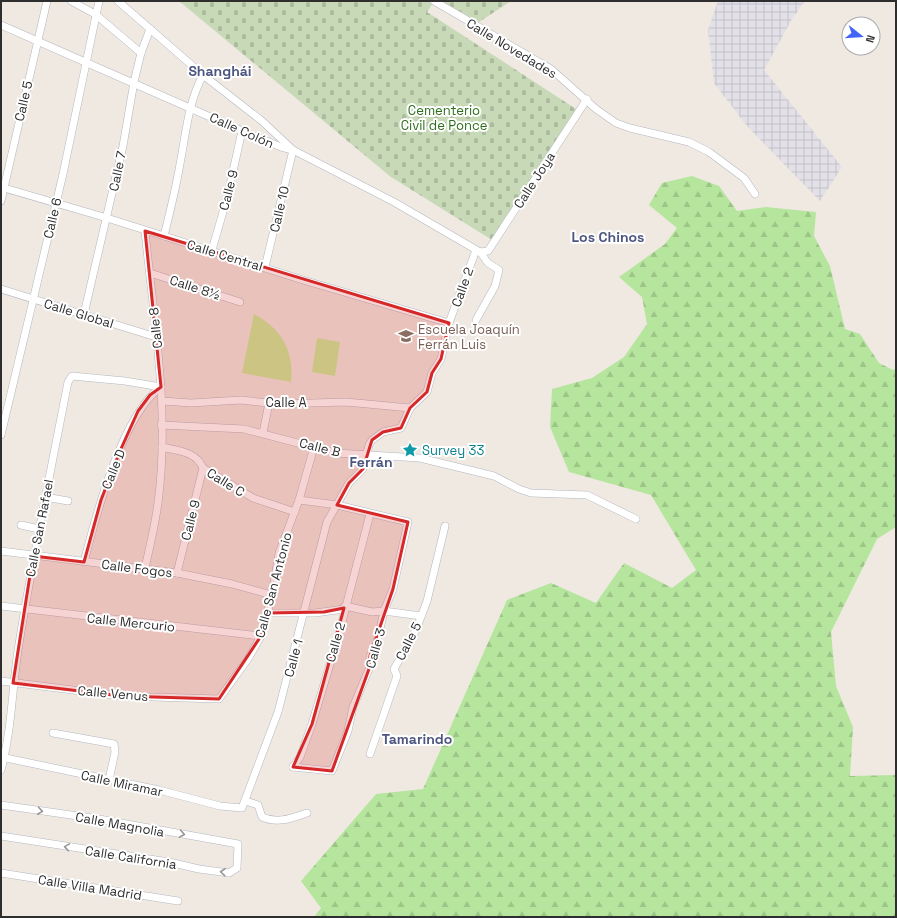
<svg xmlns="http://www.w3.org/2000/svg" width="897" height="918" font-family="'Space Grotesk',sans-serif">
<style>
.industrial{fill:url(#industrial-grid)}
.forest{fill:url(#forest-firs)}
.cemetery{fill:url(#cemetery-stones)}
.pitch{fill:#c9ec9a}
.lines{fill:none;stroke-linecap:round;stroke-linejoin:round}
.minor-casing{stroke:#b4b7c1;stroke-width:8}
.minor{stroke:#fff;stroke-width:7}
.oneway{stroke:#969696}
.marked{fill:#d62828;fill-opacity:0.2;stroke:#d62828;stroke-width:3;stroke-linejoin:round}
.labels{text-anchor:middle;stroke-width:4;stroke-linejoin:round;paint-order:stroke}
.street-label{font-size:13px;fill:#2e2e2e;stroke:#fff}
.park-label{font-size:13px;fill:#2c6e1b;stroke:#fff}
.education-label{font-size:13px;fill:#785e54;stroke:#fff;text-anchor:start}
.culture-label{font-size:13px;fill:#0d838f;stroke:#fff;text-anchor:start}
.neighbourhood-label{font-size:14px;font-weight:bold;fill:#4d5680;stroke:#fff}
</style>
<defs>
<pattern id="industrial-grid" width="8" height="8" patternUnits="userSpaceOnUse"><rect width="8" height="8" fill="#e3e1e8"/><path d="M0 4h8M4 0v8" fill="none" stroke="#c3c1c7"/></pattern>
<pattern id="forest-firs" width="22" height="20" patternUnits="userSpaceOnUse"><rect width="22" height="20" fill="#b6e59e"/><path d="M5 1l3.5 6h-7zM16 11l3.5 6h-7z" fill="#9dc588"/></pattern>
<pattern id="cemetery-stones" width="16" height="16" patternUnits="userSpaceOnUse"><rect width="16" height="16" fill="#c8d9b8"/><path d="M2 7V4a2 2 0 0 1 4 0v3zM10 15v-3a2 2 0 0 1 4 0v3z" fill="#acbb9e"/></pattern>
</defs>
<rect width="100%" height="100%" fill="#efe9e1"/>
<path class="industrial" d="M718 1H805L792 19 764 70 842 167 820 201 746 125 714 83 708 30Z"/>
<path class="forest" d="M692 176 719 186 737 211 766 207 816 212 814 236 830 266 845 329 860 334 879 363 893 370 896 368V527L877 539 831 632 836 686 853 727 850 776 896 775V917H314L321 908 301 881 376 794 423 789 507 600 551 583 596 603 624 563 672 588 696 570 651 495 569 472 550 427 552 389 592 378 624 357 647 324 642 297 619 277 665 244 677 228 649 205 662 183Z"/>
<g class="cemetery">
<path d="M179 1H430L433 3 427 12 576 109 492 240 391 177Z"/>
<path d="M441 1H511L479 22Z"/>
</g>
<g class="pitch">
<path d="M254 314C282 329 294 351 291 382L242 373Z"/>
<path d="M317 338 340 342 335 376 312 372Z"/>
</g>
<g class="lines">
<g class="minor-casing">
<g id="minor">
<path d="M71 1 95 14 141 53"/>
<path d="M118 1 203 75 262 121 293 150 265 267"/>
<path d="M434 1 551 69 596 109 616 123 630 128 689 142 709 152 744 178 755 194"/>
<path d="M1 25 242 131 281 147 293 150 394 202 480 252 488 251 587 99"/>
<path d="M1 187 107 218 303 280 449 323"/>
<path d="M1 201 47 1"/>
<path d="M164 236C170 212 176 188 180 164 186 133 188 103 203 75"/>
<path d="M212 250 227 198 242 131"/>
<path d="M150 273 240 302"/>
<path d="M1 289 156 337"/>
<path d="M84 314 123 146 134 82 141 53 150 29"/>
<path d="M476 320 495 286 499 270 488 263 480 252"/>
<path d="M162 401 191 403 241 400 278 404 346 402 410 408"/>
<path d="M161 425 244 429 336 453 420 458 494 476 519 489 531 493 587 495 636 519"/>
<path d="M263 433 269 403"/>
<path d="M1 435 63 174 99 1"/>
<path d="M162 447C178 451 196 451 203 468L253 498 295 512"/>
<path d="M45 497 68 501"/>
<path d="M21 525 39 529"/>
<path d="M1 551 177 573 232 584 272 595"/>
<path d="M84 562C96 515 122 415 161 387"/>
<path d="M145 568C150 546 155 525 158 503 170 412 154 321 145 231"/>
<path d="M177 573 203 468"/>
<path d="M1 606 261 636"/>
<path d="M345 606 372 612 384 611 421 616"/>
<path d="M268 613H315L344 609"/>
<path d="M1 681 121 696 219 699 248 659 261 636 272 595 279 553 299 500 314 447"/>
<path d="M53 733 114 744 115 752 109 780"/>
<path d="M370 754 397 676 394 669 416 630 427 601 445 526"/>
<path d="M1 757 159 790 220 806 242 808 278 712 327 522 349 483 363 469 369 445 372 440 383 432 401 428 410 408 427 392 432 373 441 359 449 323 476 250"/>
<path d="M293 767 332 771 348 731 353 707 369 669 370 656 377 642 384 611 393 589 408 522 337 505 299 500"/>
<path d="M293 767 300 757 312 724 337 641 370 514"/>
<path d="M1 770C12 730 12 686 19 644 33 556 51 469 68 382L72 376 125 381 161 387"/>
<path d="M246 801 258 805 262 817C278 824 292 818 307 813"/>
<path d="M1 805 99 819 238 844 237 868 229 873 199 869 169 862 1 836"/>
<path d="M1 873 178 901"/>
</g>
</g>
<use href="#minor" class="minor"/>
</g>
<defs><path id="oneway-chevron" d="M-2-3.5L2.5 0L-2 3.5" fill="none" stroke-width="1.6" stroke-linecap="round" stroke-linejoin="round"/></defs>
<g class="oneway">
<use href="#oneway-chevron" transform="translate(40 811) rotate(8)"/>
<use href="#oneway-chevron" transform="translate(182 834) rotate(10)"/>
<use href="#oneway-chevron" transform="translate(67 847) rotate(-171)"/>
<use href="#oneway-chevron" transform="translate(223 872) rotate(-175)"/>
</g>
<path class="marked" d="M145 231 449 323 441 359 432 373 427 392 410 408 401 428 383 432 372 440 363 469 349 483 337 505 408 522 393 589 370 656 369 669 332 771 293 767 312 724 344 608 324 612 268 613 261 636 219 699 121 696 13 683 33 556 84 562 101 500 120 451 138 411 150 395 161 387Z"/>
<defs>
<g id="school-bare" transform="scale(1.2)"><path d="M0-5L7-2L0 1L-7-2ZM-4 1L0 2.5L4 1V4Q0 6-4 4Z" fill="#8d6e63" stroke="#fff" stroke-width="2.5" paint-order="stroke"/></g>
<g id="sight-bare" transform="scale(1.2)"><path d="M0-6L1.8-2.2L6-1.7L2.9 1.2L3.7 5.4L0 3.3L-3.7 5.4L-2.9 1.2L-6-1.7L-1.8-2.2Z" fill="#0f9aa8" stroke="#fff" stroke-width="2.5" paint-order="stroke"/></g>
</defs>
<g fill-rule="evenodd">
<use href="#school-bare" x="406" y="336"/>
<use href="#sight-bare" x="410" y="450"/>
</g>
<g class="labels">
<g class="street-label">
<text transform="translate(512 48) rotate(31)" y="5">Calle Novedades</text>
<text transform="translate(23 101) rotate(-77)" y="5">Calle 5</text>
<text transform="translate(242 130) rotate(24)" y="5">Calle Colón</text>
<text transform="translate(117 171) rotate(-78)" y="5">Calle 7</text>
<text transform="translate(534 180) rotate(-57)" y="5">Calle Joya</text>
<text transform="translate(228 190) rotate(-76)" y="5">Calle 9</text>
<text transform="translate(279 209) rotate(-77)" y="5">Calle 10</text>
<text transform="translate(52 218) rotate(-77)" y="5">Calle 6</text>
<text transform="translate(225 255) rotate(17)" y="5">Calle Central</text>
<text transform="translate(195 287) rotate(18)" y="5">Calle 8½</text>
<text transform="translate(462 287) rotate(-70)" y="5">Calle 2</text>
<text transform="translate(79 313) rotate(17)" y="5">Calle Global</text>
<text transform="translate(155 328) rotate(-96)" y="5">Calle 8</text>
<text x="286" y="407">Calle A</text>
<text transform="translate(320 447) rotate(14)" y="5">Calle B</text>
<text transform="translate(113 469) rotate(-68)" y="5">Calle D</text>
<text transform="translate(226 482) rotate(32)" y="5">Calle C</text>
<text transform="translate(190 520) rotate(-76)" y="5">Calle 9</text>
<text transform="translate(39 528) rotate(-79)" y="5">Calle San Rafael</text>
<text transform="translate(137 568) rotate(7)" y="5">Calle Fogos</text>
<text transform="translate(273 585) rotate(-75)" y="5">Calle San Antonio</text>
<text transform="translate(131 622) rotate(6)" y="5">Calle Mercurio</text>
<text transform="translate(408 641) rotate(-63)" y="5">Calle 5</text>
<text transform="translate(335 642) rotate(-74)" y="5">Calle 2</text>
<text transform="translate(375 648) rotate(-74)" y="5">Calle 3</text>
<text transform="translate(293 658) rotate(-75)" y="5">Calle 1</text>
<text transform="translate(113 693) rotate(5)" y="5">Calle Venus</text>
<text transform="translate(122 783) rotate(12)" y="5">Calle Miramar</text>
<text transform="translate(120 824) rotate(10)" y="5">Calle Magnolia</text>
<text transform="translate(131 857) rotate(9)" y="5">Calle California</text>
<text transform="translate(90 887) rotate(9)" y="5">Calle Villa Madrid</text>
</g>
<g class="park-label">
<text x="444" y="115">Cementerio<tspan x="444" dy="15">Civil de Ponce</tspan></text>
</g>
<g class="education-label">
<text x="418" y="334">Escuela Joaquín<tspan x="418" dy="15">Ferrán Luis</tspan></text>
</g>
<g class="culture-label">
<text x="422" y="455">Survey 33</text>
</g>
<g class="neighbourhood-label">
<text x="220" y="76">Shanghái</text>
<text x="608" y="242">Los Chinos</text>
<text x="371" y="467">Ferrán</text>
<text x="417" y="744">Tamarindo</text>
</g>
</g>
<rect width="897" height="918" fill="none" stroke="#2e2e2e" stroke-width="4"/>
<g transform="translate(861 36) rotate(107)"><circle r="19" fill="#ffffff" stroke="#ababab"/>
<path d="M0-3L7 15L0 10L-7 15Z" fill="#4264fb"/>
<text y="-6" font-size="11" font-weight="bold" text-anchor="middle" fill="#2e2e2e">N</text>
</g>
</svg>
